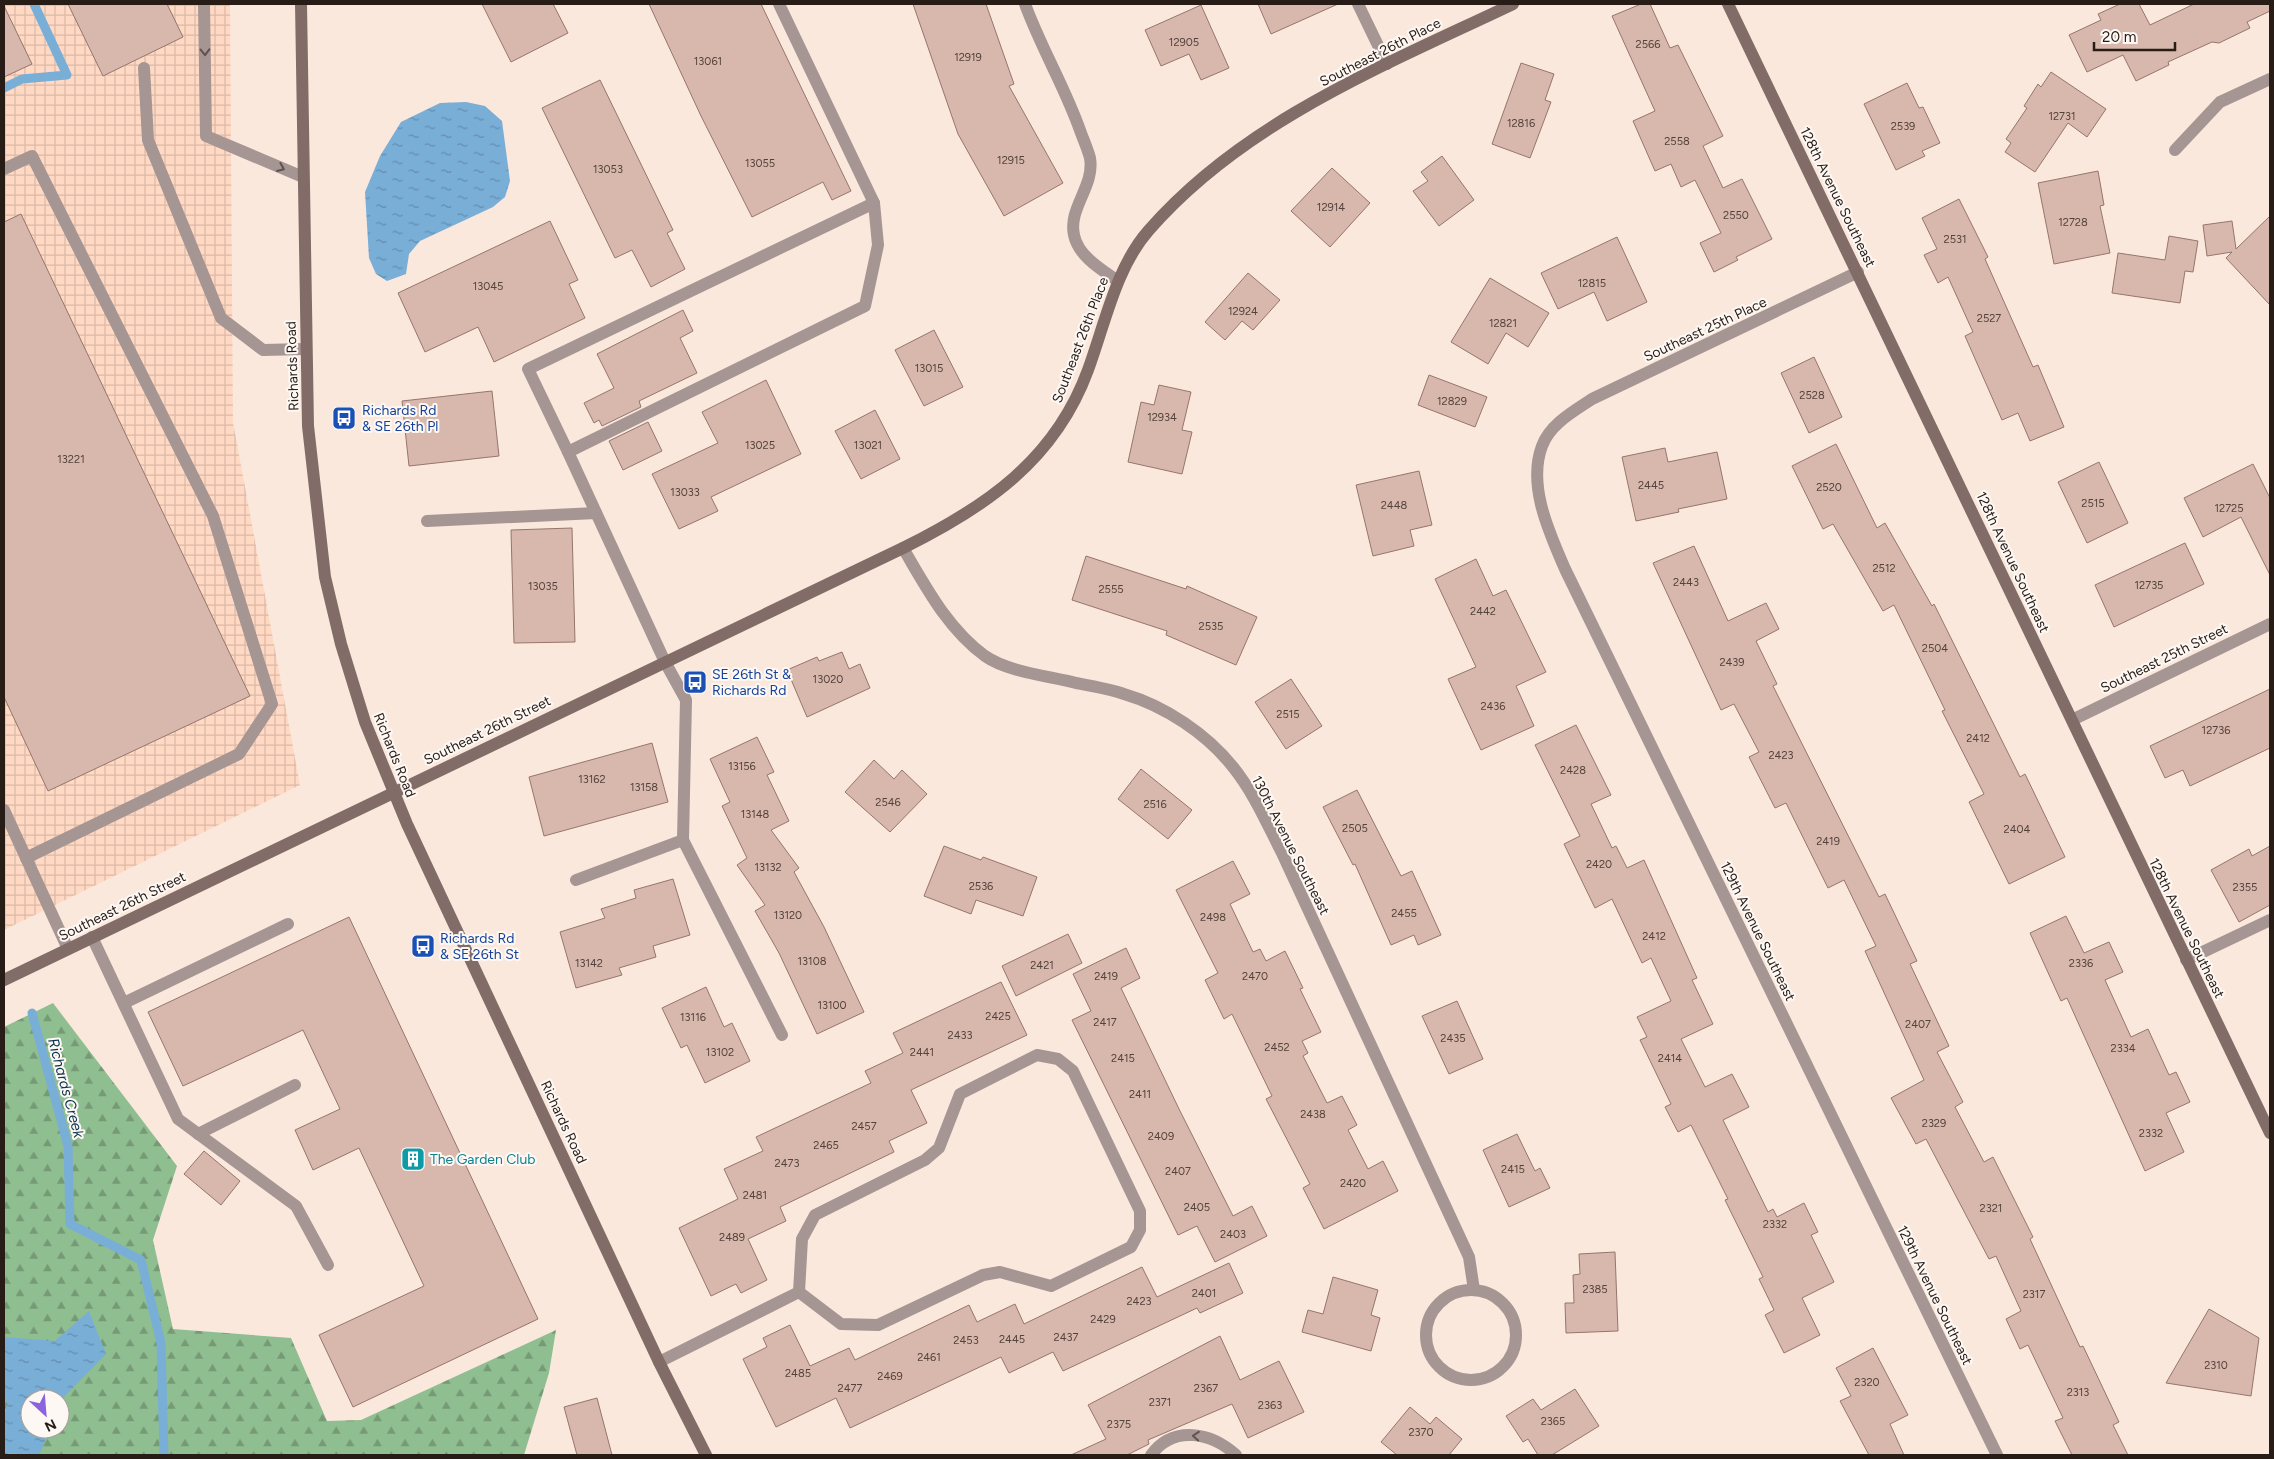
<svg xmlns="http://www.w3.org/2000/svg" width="2274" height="1459" font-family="Figtree,sans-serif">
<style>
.industrial{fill:url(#industrial-grid)}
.forest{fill:url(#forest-firs);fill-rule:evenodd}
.water{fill:url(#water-ripples)}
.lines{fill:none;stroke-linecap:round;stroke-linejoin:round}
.stream{stroke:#79aed7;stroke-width:9}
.building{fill:#d8b7ac;stroke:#95766d}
.lane{stroke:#a59593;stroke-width:12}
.street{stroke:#a59593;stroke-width:12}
.secondary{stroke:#826c68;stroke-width:12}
.oneway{stroke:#60524e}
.labels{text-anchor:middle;stroke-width:4;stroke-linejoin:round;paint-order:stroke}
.number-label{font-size:11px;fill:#53433c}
.street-label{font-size:14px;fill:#271c16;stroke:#fef8f4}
.transit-label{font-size:14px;fill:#164399;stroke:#fef8f4;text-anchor:start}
.culture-label{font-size:14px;fill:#0d838f;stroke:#fef8f4;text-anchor:start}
.water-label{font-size:15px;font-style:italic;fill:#093450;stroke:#fef8f4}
</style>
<defs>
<pattern id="industrial-grid" width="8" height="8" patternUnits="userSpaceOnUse" patternTransform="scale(1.25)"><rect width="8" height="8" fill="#ffd9c3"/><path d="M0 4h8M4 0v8" fill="none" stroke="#dbbaa7"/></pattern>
<pattern id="forest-firs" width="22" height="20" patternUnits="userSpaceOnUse" patternTransform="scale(1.25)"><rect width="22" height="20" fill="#8fbe91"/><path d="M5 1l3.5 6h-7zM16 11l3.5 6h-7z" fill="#759a75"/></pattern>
<pattern id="water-ripples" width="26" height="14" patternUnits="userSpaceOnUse" patternTransform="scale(1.25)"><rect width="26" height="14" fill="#79aed7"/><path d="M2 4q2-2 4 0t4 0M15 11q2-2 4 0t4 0" fill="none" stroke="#638dad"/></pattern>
</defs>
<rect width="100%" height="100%" fill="#fbe8dd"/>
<path class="industrial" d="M4 4H230L233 422 300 785 4 930Z"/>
<path class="forest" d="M53 1003 177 1166 153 1240 173 1329 291 1338 327 1421 361 1420 556 1330 549 1373 524 1455H4V1027ZM30 1399H60V1429H30Z"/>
<g class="water">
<path d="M466 102 485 106 502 121 510 181 505 197 493 207 420 241 409 254 406 274 387 281 376 274 369 258 365 192 380 156 401 122 440 103Z"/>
<path d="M89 1311 106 1354 63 1398 60 1406V1399H30V1429H50L39 1455 4 1453V1422L7 1402 4 1399V1337L55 1341Z"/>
</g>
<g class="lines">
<g class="stream">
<path d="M4 88 22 79 67 75 34 4"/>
<path d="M32 1013 68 1146 70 1224 141 1260 161 1343 164 1455"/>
</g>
</g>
<g class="building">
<path d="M68 4H167L183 37 103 76Z"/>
<path d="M482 4H553L568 33 511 62Z"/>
<path d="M649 4H761L851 191 832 200 823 182 752 217 701 116Z"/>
<path d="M913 4H986L1014 84 1009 86 1063 183 1004 216 958 134Z"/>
<path d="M1258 4H1338L1271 34Z"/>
<path d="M1641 4H1650L1670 48 1678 45 1723 136 1703 146 1723 188 1742 179 1772 239 1736 257 1738 260 1714 272 1700 243 1721 233 1695 180 1681 187 1671 164 1655 171 1633 121 1655 111 1612 16Z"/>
<path d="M2120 4H2139L2150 25 2194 4H2270V11L2247 22 2250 28 2219 43 2212 42 2168 62 2169 65 2136 81 2123 55 2087 72 2069 35 2101 20 2098 14Z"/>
<path d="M1201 5 1229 68 1201 80 1189 54 1161 66 1145 30Z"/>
<path d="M4 6 32 64 4 77Z"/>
<path d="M1521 63 1554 74 1545 100 1551 102 1530 158 1492 144Z"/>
<path d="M2051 72 2106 109 2087 137 2068 123 2035 172 2005 152 2011 143 2006 139 2027 108 2024 106 2038 84 2041 87Z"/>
<path d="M600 80 673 230 667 233 685 269 651 287 632 250 615 258 542 108Z"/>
<path d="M1907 83 1919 108 1923 107 1940 143 1922 151 1925 156 1896 170 1864 104Z"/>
<path d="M1442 156 1474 200 1439 226 1413 191 1428 181 1421 172Z"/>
<path d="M1332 168 1370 203 1330 247 1291 211Z"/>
<path d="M2098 171 2104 205 2100 206 2110 253 2054 264 2038 183Z"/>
<path d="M1959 199 1988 257 1985 259 2033 367 2038 365 2064 427 2030 441 2018 413 2002 420 1965 336 1973 332 1948 277 1938 283 1924 255 1937 249 1922 218Z"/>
<path d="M21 214 250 696 48 791 4 697V222Z"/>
<path d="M2270 216V305L2226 258 2232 252 2207 256 2203 225 2232 221 2236 249Z"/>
<path d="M550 221 578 280 569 284 585 318 494 362 478 327 425 352 398 293Z"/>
<path d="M2169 236 2198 241 2193 272 2185 271 2180 303 2112 293 2118 253 2165 260Z"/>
<path d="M1617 237 1647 302 1607 321 1594 292 1558 309 1541 273Z"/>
<path d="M1248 273 1280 300 1253 330 1242 321 1225 340 1205 322Z"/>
<path d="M1490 278 1549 313 1528 347 1506 333 1488 364 1451 342Z"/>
<path d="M683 310 693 331 680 338 697 373 639 401 641 407 602 426 599 420 594 423 584 403 614 388 597 354Z"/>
<path d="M934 330 963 387 924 406 895 350Z"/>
<path d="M1814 357 1842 417 1809 433 1781 373Z"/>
<path d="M1429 375 1487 397 1475 427 1418 405Z"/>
<path d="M766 380 801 454 711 497 718 511 679 529 652 474 718 443 702 412Z"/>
<path d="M1159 385 1191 392 1182 430 1192 432 1182 474 1128 462 1141 402 1154 405Z"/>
<path d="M492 391 499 456 409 466 402 401Z"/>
<path d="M875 410 900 459 861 479 835 431Z"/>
<path d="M648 422 662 451 623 470 609 441Z"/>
<path d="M1836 444 1877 528 1885 523 1932 606 1934 604 2020 777 2025 774 2065 857 2009 884 1969 802 1984 794 1942 711 1945 710 1894 605 1883 611 1833 524 1823 529 1792 466Z"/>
<path d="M1665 448 1668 462 1717 452 1727 499 1678 509 1679 512 1636 521 1622 457Z"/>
<path d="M2099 462 2128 523 2087 543 2058 482Z"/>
<path d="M2253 464 2270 498V575L2241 517 2203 537 2184 498Z"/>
<path d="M1419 471 1432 525 1410 530 1414 546 1373 556 1356 485Z"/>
<path d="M572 528 575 642 514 643 511 530Z"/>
<path d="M2185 543 2204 584 2114 627 2095 585Z"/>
<path d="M1694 546 1728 621 1766 603 1779 629 1756 641 1777 684 1773 686 1879 897 1885 894 1917 961 1910 964 1949 1046 1937 1052 1963 1102 1955 1107 1984 1162 1993 1157 2033 1237 2030 1239 2080 1347 2083 1346 2119 1422 2113 1425 2128 1455H2072L2055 1421 2063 1418 2028 1345 2020 1349 2006 1319 2021 1311 1996 1256 1989 1259 1926 1139 1916 1144 1891 1098 1924 1080 1865 951 1876 946 1844 880 1828 888 1786 803 1775 808 1749 757 1759 752 1734 704 1721 710 1653 563Z"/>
<path d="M1086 556 1186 589 1187 586 1257 617 1236 665 1166 635 1167 631 1072 600Z"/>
<path d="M1476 559 1493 596 1506 590 1546 672 1516 686 1534 726 1481 750 1448 679 1476 667 1435 579Z"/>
<path d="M842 652 849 669 860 664 870 688 807 717 787 670 817 657 819 661Z"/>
<path d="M1291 679 1322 726 1286 749 1255 702Z"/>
<path d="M2270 689V748L2190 786 2183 770 2165 778 2150 746Z"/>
<path d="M1576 725 1611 795 1591 804 1612 848 1616 846 1627 868 1644 860 1697 978 1692 980 1713 1024 1681 1039 1705 1087 1732 1074 1749 1107 1723 1120 1768 1212 1773 1209 1777 1217 1804 1203 1818 1232 1811 1235 1834 1282 1802 1298 1820 1335 1784 1353 1765 1315 1774 1310 1759 1279 1763 1277 1725 1200 1728 1199 1691 1125 1678 1132 1665 1107 1671 1104 1640 1040 1647 1037 1637 1017 1671 1001 1651 958 1642 963 1612 899 1595 908 1564 844 1580 836 1535 745Z"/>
<path d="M757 737 774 772 767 775 789 821 771 830 799 868 794 872 824 927 864 1012 817 1034 779 953 755 911 765 905 737 865 747 858 722 806 730 802 710 759Z"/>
<path d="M652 743 668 802 544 836 529 777Z"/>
<path d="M874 760 894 779 902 770 927 794 890 832 845 792Z"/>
<path d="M1141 769 1192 810 1168 839 1118 799Z"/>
<path d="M1357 790 1401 876 1412 871 1441 935 1418 945 1414 935 1391 945 1355 864 1353 865 1323 807Z"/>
<path d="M944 846 981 860 983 857 1037 877 1023 916 976 900 971 914 924 896Z"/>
<path d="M2270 846V905L2239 922 2211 870 2249 849 2252 856Z"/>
<path d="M1233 861 1250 894 1230 904 1253 952 1260 949 1266 961 1285 951 1303 988 1300 989 1321 1032 1302 1041 1308 1053 1303 1056 1327 1103 1342 1096 1357 1125 1348 1130 1368 1169 1383 1161 1398 1191 1324 1229 1303 1188 1310 1184 1266 1099 1272 1096 1232 1014 1224 1019 1205 980 1218 973 1176 890Z"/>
<path d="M673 879 690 935 653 946 656 957 619 968 622 975 576 988 560 932 605 918 601 909 636 898 634 890Z"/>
<path d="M2066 916 2084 953 2109 942 2123 972 2105 980 2131 1037 2148 1029 2169 1075 2176 1072 2190 1102 2166 1113 2184 1152 2145 1171 2067 998 2061 1001 2030 933Z"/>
<path d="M349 917 538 1319 353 1407 319 1335 424 1286 359 1148 313 1170 295 1130 340 1109 303 1030 183 1086 148 1012Z"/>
<path d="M1068 934 1082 963 1016 996 1002 966Z"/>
<path d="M1126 948 1140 978 1121 988 1179 1109 1233 1216 1252 1206 1267 1236 1215 1262 1197 1226 1178 1235 1072 1020 1091 1011 1073 974Z"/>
<path d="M1001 982 1027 1035 911 1090 927 1123 889 1141 894 1152 780 1207 786 1221 748 1239 767 1280 741 1293 736 1284 711 1296 679 1228 738 1199 724 1169 763 1151 756 1137 871 1083 865 1071 903 1053 893 1033Z"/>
<path d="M706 987 724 1027 732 1023 750 1061 705 1083 687 1045 681 1048 662 1008Z"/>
<path d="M1457 1001 1483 1059 1449 1074 1422 1016Z"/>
<path d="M1517 1134 1535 1171 1540 1168 1550 1188 1509 1207 1483 1150Z"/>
<path d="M204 1151 240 1181 221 1205 184 1174Z"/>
<path d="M1615 1252 1618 1331 1566 1333 1565 1303H1574L1573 1275 1580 1274 1579 1254Z"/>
<path d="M1229 1263 1243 1293 1200 1313 1197 1308 1063 1371 1053 1352 1009 1373 1001 1357 850 1428 836 1398 776 1427 743 1359 767 1347 763 1338 790 1325 810 1366 849 1348 855 1360 969 1305 977 1322 1015 1304 1024 1324 1142 1267 1157 1297Z"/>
<path d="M1333 1277 1378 1290 1371 1315 1380 1318 1371 1351 1302 1332 1308 1310 1323 1314Z"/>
<path d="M2209 1309 2259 1338 2251 1396 2166 1383Z"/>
<path d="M1220 1336 1240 1380 1279 1361 1304 1412 1248 1438 1232 1404 1148 1440 1149 1444 1127 1455H1071L1106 1439 1088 1405Z"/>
<path d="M1873 1348 1908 1415 1890 1424 1904 1455H1869L1840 1401 1851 1396 1836 1368Z"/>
<path d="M1575 1389 1599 1426 1552 1455H1538L1528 1439 1523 1442 1506 1416 1533 1399 1541 1410Z"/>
<path d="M597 1398 612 1455H577L564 1407Z"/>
<path d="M1410 1407 1430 1424 1436 1417 1462 1439 1449 1455H1397L1381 1442Z"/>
</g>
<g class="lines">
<g class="lane">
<path d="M204 4 206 136 303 177"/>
<path d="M779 4 874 203 878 245 865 306 568 452 665 662 686 700 683 840 782 1035"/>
<path d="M1025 4C1041 48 1066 89 1081 133 1084 141 1088 150 1090 158 1095 186 1068 208 1074 235 1078 256 1102 270 1118 281"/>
<path d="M144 68 148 140 221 318 263 350 306 349"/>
<path d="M4 169 32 156 213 516 272 704 239 754 26 858"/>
<path d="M568 452 528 369 874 203"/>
<path d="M427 521 596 513"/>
<path d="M4 810 68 949"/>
<path d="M576 880 683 840"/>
<path d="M92 937 178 1119 296 1206 328 1265"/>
<path d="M2186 960 2270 920"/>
<path d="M124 1003 288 924"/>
<path d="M198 1134 295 1085"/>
</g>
<g class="street">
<path d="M1358 4 1387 64"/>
<path d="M2175 150 2220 102 2270 79"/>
<path d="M1858 272 1592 399C1574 411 1550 424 1542 446 1527 486 1550 534 1565 569L1997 1455"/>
<path d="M903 548C926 587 947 628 985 656 1008 672 1049 676 1076 683 1092 686 1109 689 1124 694 1165 706 1207 734 1233 767 1254 793 1267 824 1282 853L1469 1257 1474 1290"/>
<path d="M2072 720 2270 624"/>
<circle cx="1471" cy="1335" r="45"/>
<path d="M659 1362 799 1292 841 1324 878 1325 983 1275 1000 1272 1051 1286 1131 1247 1140 1230V1211L1073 1071 1058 1059 1037 1055 960 1094 939 1148 925 1160 815 1215 802 1239 799 1292"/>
<path d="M1151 1455C1174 1424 1212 1433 1236 1455"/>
</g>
<g class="secondary">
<path d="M301 4 308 426 325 577 341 644 365 722 407 824 659 1362 706 1455"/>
<path d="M1728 4 2270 1133"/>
<path d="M4 980 903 548C986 507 1055 460 1088 370 1105 324 1116 267 1149 230 1244 121 1385 65 1513 4"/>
</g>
</g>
<defs><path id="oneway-chevron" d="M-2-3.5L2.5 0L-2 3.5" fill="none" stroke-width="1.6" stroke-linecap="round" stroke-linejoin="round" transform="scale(1.25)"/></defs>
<g class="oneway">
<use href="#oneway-chevron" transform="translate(205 52) rotate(89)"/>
<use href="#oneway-chevron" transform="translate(281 168) rotate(23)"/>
<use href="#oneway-chevron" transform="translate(1196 1436) rotate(-176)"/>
</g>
<defs>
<g id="bus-square" transform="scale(1.25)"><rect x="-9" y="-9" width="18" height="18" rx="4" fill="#1a4fb4" stroke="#fef8f4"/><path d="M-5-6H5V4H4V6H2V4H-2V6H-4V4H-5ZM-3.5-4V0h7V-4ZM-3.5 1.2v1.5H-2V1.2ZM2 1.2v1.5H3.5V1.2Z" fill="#fff"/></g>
<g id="building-square" transform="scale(1.25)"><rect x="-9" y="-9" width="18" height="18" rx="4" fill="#0f9aa8" stroke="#fef8f4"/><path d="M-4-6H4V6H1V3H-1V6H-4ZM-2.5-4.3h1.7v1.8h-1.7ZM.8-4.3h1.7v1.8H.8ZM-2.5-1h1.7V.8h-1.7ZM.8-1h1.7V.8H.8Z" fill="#fff"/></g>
</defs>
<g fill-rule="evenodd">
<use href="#bus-square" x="344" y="418"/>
<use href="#bus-square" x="695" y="682"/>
<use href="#bus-square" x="423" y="946"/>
<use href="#building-square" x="413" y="1159"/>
</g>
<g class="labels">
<g class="number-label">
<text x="1184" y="46">12905</text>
<text x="1648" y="48">2566</text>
<text x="968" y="61">12919</text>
<text x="708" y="65">13061</text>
<text x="2062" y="120">12731</text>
<text x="1521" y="127">12816</text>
<text x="1903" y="130">2539</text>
<text x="1677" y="145">2558</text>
<text x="1011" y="164">12915</text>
<text x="760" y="167">13055</text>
<text x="608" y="173">13053</text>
<text x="1331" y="211">12914</text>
<text x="1736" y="219">2550</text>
<text x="2073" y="226">12728</text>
<text x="1955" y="243">2531</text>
<text x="1592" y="287">12815</text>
<text x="488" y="290">13045</text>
<text x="1243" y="315">12924</text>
<text x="1989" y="322">2527</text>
<text x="1503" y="327">12821</text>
<text x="929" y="372">13015</text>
<text x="1812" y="399">2528</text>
<text x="1452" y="405">12829</text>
<text x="1162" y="421">12934</text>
<text x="760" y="449">13025</text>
<text x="868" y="449">13021</text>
<text x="71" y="463">13221</text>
<text x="1651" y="489">2445</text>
<text x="1829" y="491">2520</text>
<text x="685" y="496">13033</text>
<text x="2093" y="507">2515</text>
<text x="1394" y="509">2448</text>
<text x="2229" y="512">12725</text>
<text x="1884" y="572">2512</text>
<text x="1686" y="586">2443</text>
<text x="2149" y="589">12735</text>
<text x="543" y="590">13035</text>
<text x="1111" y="593">2555</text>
<text x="1483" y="615">2442</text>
<text x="1211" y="630">2535</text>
<text x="1935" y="652">2504</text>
<text x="1732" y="666">2439</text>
<text x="828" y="683">13020</text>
<text x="1493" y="710">2436</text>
<text x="1288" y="718">2515</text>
<text x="2216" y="734">12736</text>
<text x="1978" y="742">2412</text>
<text x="1781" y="759">2423</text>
<text x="742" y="770">13156</text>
<text x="1573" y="774">2428</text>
<text x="592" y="783">13162</text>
<text x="644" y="791">13158</text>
<text x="888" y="806">2546</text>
<text x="1155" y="808">2516</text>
<text x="755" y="818">13148</text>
<text x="1355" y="832">2505</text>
<text x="2017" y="833">2404</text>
<text x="1828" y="845">2419</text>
<text x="1599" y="868">2420</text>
<text x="768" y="871">13132</text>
<text x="981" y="890">2536</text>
<text x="2245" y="891">2355</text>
<text x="1404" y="917">2455</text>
<text x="788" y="919">13120</text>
<text x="1213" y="921">2498</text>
<text x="1654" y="940">2412</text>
<text x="812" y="965">13108</text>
<text x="589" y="967">13142</text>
<text x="2081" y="967">2336</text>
<text x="1042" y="969">2421</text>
<text x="1106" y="980">2419</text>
<text x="1255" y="980">2470</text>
<text x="832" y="1009">13100</text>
<text x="998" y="1020">2425</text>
<text x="693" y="1021">13116</text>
<text x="1105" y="1026">2417</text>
<text x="1918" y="1028">2407</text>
<text x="960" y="1039">2433</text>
<text x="1453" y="1042">2435</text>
<text x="1277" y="1051">2452</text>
<text x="2123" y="1052">2334</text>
<text x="720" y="1056">13102</text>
<text x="922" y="1056">2441</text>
<text x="1123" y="1062">2415</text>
<text x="1670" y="1062">2414</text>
<text x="1140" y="1098">2411</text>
<text x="1313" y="1118">2438</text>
<text x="1934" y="1127">2329</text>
<text x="864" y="1130">2457</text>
<text x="2151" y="1137">2332</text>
<text x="1161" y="1140">2409</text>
<text x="826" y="1149">2465</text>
<text x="787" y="1167">2473</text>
<text x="1513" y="1173">2415</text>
<text x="1178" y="1175">2407</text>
<text x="1353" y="1187">2420</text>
<text x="755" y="1199">2481</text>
<text x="1197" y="1211">2405</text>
<text x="1991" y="1212">2321</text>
<text x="1775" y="1228">2332</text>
<text x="1233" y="1238">2403</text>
<text x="732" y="1241">2489</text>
<text x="1595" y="1293">2385</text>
<text x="1204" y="1297">2401</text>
<text x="2034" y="1298">2317</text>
<text x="1139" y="1305">2423</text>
<text x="1103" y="1323">2429</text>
<text x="1066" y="1341">2437</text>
<text x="1012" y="1343">2445</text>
<text x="966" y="1344">2453</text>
<text x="929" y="1361">2461</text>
<text x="2216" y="1369">2310</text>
<text x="798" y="1377">2485</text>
<text x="890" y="1380">2469</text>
<text x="1867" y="1386">2320</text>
<text x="850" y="1392">2477</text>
<text x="1206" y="1392">2367</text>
<text x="2078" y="1396">2313</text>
<text x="1160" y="1406">2371</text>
<text x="1270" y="1409">2363</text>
<text x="1553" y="1425">2365</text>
<text x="1119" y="1428">2375</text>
<text x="1421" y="1436">2370</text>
</g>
<g class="street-label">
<text transform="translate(1380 52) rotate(-27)" y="5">Southeast 26th Place</text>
<text transform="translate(1838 197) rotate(64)" y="5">128th Avenue Southeast</text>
<text transform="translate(1705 329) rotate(-25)" y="5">Southeast 25th Place</text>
<text transform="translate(1080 340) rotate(-69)" y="5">Southeast 26th Place</text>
<text transform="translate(292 366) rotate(-92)" y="5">Richards Road</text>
<text transform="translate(2013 562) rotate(65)" y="5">128th Avenue Southeast</text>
<text transform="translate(2164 658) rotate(-26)" y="5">Southeast 25th Street</text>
<text transform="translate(487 730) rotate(-26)" y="5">Southeast 26th Street</text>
<text transform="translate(395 755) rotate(68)" y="5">Richards Road</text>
<text transform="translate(1291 845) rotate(63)" y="5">130th Avenue Southeast</text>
<text transform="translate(122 906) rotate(-26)" y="5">Southeast 26th Street</text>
<text transform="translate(2187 928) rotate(64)" y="5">128th Avenue Southeast</text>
<text transform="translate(1758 931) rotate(64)" y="5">129th Avenue Southeast</text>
<text transform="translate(564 1122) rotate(65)" y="5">Richards Road</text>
<text transform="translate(1935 1295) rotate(64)" y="5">129th Avenue Southeast</text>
</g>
<g class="transit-label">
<text x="362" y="415">Richards Rd<tspan x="362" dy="16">&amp; SE 26th Pl</tspan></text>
<text x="712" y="679">SE 26th St &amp;<tspan x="712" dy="16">Richards Rd</tspan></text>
<text x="440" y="943">Richards Rd<tspan x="440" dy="16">&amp; SE 26th St</tspan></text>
</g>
<g class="culture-label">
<text x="430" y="1164">The Garden Club</text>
</g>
<g class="water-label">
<text transform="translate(66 1088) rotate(75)" y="5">Richards Creek</text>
</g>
</g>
<rect width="2274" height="1459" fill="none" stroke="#271c16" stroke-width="10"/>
<g transform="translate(45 1414) rotate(154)"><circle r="24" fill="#fef8f4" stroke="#a8a09b"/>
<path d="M0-4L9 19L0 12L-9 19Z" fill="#8b63dd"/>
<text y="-8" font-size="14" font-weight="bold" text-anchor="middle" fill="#271c16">N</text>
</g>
<path d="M2094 42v8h81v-8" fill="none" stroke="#271c16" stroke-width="2.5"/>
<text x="2102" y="42" font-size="15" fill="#271c16" stroke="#fef8f4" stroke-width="4" paint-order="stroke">20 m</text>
</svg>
